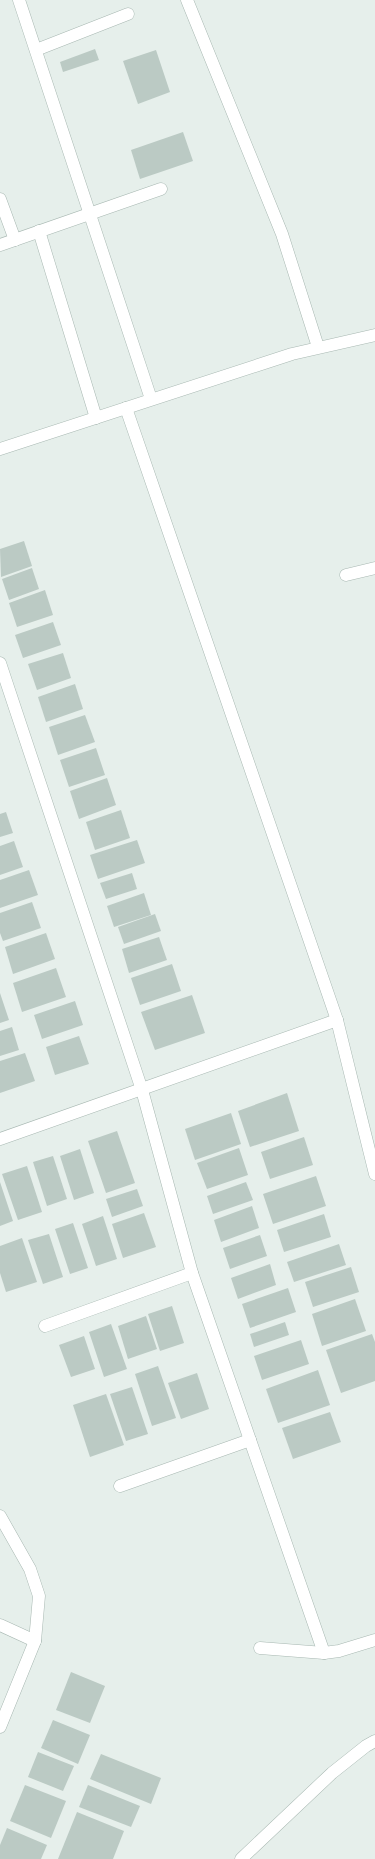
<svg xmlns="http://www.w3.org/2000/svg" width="375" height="1859" font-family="'DM Sans',sans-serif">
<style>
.building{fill:#bbcac4}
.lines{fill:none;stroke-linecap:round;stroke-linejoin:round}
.street-casing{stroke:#a8b8b2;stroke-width:13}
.street{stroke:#fff;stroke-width:12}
</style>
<rect width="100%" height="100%" fill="#e6efeb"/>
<g class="building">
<path d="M95 49 99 60 63 72 60 62Z"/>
<path d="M156 50 170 92 138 104 123 61Z"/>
<path d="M183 132 193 161 140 179 131 150Z"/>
<path d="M24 541 32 566 1 577 0 549Z"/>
<path d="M32 568 39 589 9 600 2 579Z"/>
<path d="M45 590 53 615 17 627 9 603Z"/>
<path d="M53 622 61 645 23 658 15 635Z"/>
<path d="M63 653 71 678 37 690 28 664Z"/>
<path d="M75 684 83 709 46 722 38 697Z"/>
<path d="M85 715 95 742 58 755 49 727Z"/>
<path d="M96 748 105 775 69 787 60 760Z"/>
<path d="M107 778 116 805 79 819 70 791Z"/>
<path d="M121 810 130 838 95 850 86 822Z"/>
<path d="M6 812 13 833 0 837V814Z"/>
<path d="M137 840 145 863 98 879 90 855Z"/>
<path d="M14 841 23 867 0 875V846Z"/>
<path d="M29 870 38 895 0 908V880Z"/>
<path d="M132 873 137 889 106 899 100 883Z"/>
<path d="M144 893 151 915 114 927 107 906Z"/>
<path d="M32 902 41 928 3 941 0 933V913Z"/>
<path d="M155 914 161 931 124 944 118 927Z"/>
<path d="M46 933 55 959 13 974 5 947Z"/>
<path d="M159 937 167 960 129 973 122 949Z"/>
<path d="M172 964 181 991 140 1005 131 978Z"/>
<path d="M56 968 66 997 22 1012 13 983Z"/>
<path d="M0 993 9 1020 0 1023Z"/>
<path d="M192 995 205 1033 155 1050 141 1012Z"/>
<path d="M75 1001 83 1025 42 1039 34 1015Z"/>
<path d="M12 1027 19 1050 0 1056V1031Z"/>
<path d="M79 1036 89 1064 55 1075 46 1047Z"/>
<path d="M25 1053 35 1081 0 1093V1061Z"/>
<path d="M287 1093 299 1131 250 1147 238 1111Z"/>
<path d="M231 1113 241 1144 195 1160 185 1129Z"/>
<path d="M117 1131 135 1183 106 1193 88 1141Z"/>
<path d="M304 1137 313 1165 270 1179 261 1152Z"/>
<path d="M239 1148 248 1175 207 1189 197 1163Z"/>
<path d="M80 1149 94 1193 74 1200 60 1156Z"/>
<path d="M53 1156 67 1199 47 1206 33 1162Z"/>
<path d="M27 1166 42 1212 18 1220 2 1174Z"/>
<path d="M316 1176 326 1206 273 1224 263 1194Z"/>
<path d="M0 1182 13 1221 0 1226Z"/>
<path d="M246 1182 253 1200 213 1214 207 1196Z"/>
<path d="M137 1189 143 1206 112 1217 106 1199Z"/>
<path d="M252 1206 259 1228 221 1242 214 1220Z"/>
<path d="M144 1213 156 1247 123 1258 112 1224Z"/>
<path d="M324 1214 331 1237 284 1252 277 1230Z"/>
<path d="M103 1216 117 1259 96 1266 82 1224Z"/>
<path d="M73 1223 88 1268 70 1274 55 1229Z"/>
<path d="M49 1234 63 1277 43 1284 28 1240Z"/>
<path d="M260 1235 267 1256 230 1269 223 1248Z"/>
<path d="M22 1238 37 1282 6 1292 0 1273V1246Z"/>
<path d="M339 1244 346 1265 294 1282 287 1262Z"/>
<path d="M270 1264 276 1285 238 1299 231 1278Z"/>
<path d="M351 1267 359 1292 313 1307 305 1282Z"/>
<path d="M288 1288 296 1312 250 1328 242 1304Z"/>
<path d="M355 1299 366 1331 322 1346 312 1314Z"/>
<path d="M172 1306 184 1343 160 1351 148 1314Z"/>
<path d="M146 1316 157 1349 128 1359 118 1326Z"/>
<path d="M285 1322 289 1335 254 1347 250 1334Z"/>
<path d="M111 1324 127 1369 104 1377 89 1332Z"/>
<path d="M372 1334 375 1342V1381L341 1393 326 1350Z"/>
<path d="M84 1336 95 1369 71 1377 59 1345Z"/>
<path d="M301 1340 309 1364 262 1380 254 1356Z"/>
<path d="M158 1366 176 1418 152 1426 135 1374Z"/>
<path d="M318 1370 330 1405 278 1423 266 1389Z"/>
<path d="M197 1373 209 1409 181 1419 168 1383Z"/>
<path d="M132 1387 148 1434 126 1441 110 1394Z"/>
<path d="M106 1394 124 1445 90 1457 73 1405Z"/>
<path d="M330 1412 341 1442 293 1459 282 1428Z"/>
<path d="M71 1672 105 1686 90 1723 56 1710Z"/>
<path d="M53 1720 90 1735 78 1764 41 1748Z"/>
<path d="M38 1752 74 1766 63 1791 28 1777Z"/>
<path d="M101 1754 161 1778 151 1804 90 1779Z"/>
<path d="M25 1785 66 1801 51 1838 10 1821Z"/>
<path d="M88 1785 140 1806 131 1827 79 1807Z"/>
<path d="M77 1812 124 1831 113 1859H58Z"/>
<path d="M7 1828 47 1845 41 1859H0V1845Z"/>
</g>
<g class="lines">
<g class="street-casing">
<g id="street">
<path d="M19 0 151 399"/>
<path d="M187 0 282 234 318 347"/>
<path d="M36 50 128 14"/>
<path d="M0 199 15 240"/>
<path d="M39 231 96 418"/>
<path d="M0 245 161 189"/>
<path d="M126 408 337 1020 375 1174"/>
<path d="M0 449 292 354 375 335"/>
<path d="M346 575 375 568"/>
<path d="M0 663 142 1090 192 1273 324 1653"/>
<path d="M0 1139 337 1020"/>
<path d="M45 1326 192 1273"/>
<path d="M120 1486 250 1440"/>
<path d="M0 1516 30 1569 39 1596 35 1641 0 1727"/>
<path d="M0 1625 35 1641"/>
<path d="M260 1648 324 1653 339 1651 375 1640"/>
<path d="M241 1859 332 1773 366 1746 375 1741"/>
</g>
</g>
<use href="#street" class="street"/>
</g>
</svg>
